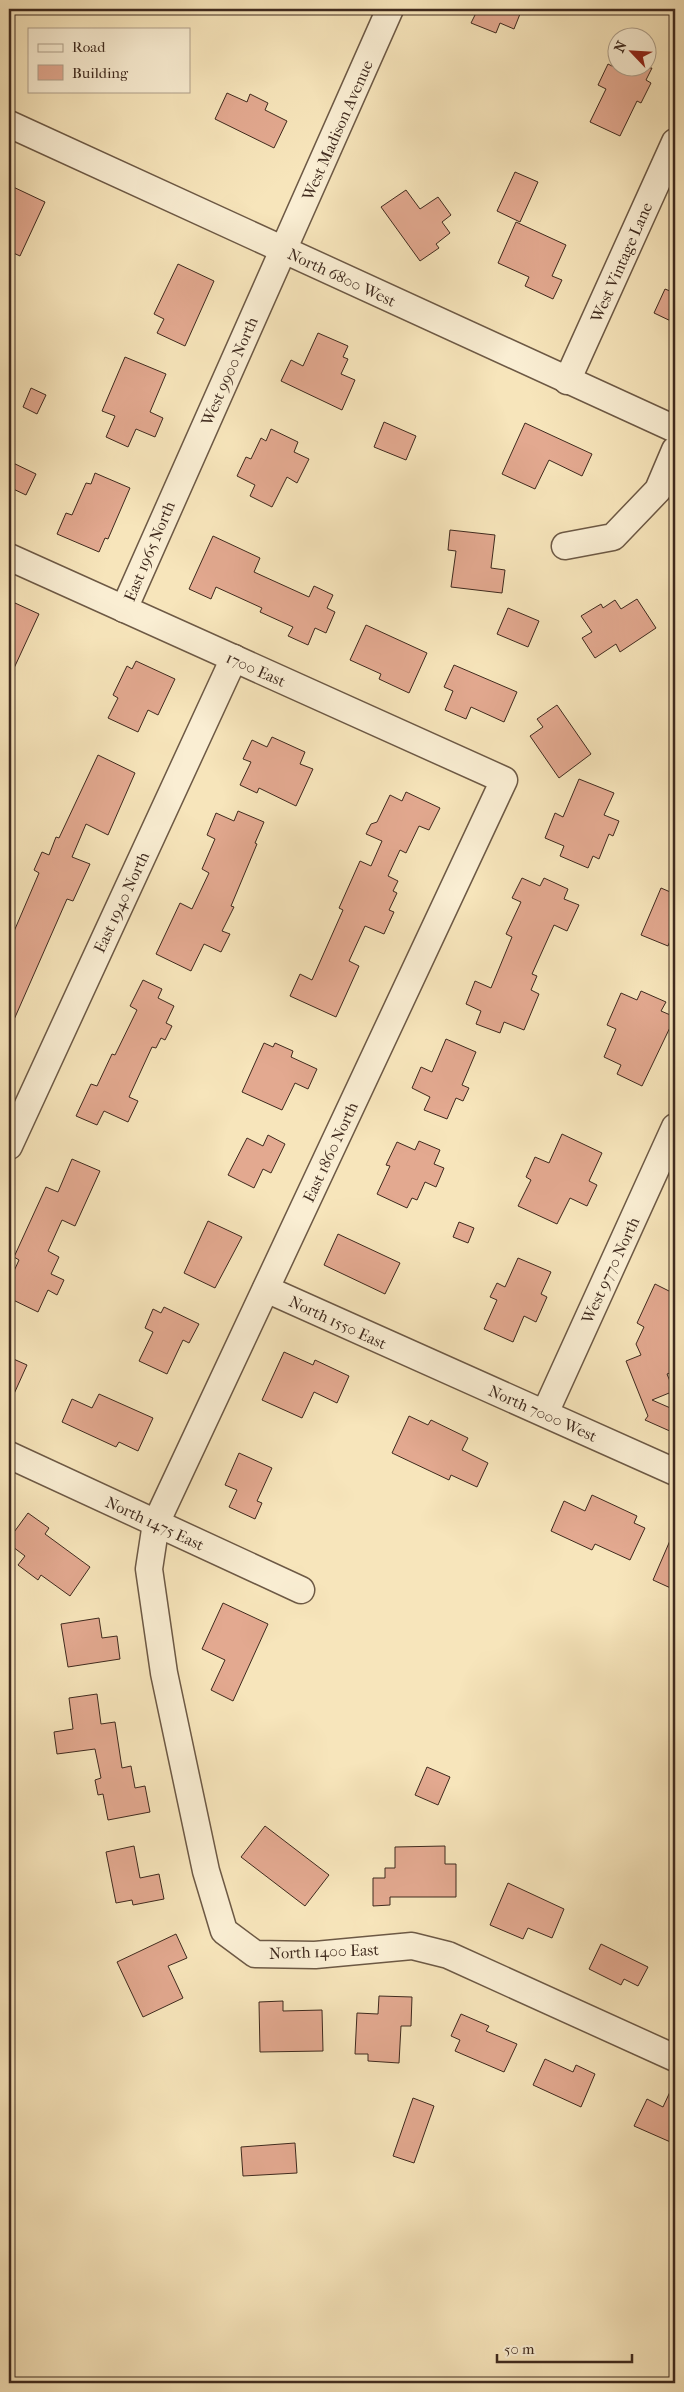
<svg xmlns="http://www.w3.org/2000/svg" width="684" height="2392" font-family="'IM FELL French Canon',serif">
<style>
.building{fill:#e3a990;stroke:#3f2a1e}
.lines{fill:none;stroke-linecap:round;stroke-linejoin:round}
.minor-casing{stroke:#6d5945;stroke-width:29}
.minor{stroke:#faeed3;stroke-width:26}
.labels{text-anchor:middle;stroke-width:4;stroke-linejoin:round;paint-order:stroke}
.street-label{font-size:16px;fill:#3f2a1e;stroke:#faeed3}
</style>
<rect width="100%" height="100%" fill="#f7e5bb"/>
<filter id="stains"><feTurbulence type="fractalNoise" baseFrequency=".004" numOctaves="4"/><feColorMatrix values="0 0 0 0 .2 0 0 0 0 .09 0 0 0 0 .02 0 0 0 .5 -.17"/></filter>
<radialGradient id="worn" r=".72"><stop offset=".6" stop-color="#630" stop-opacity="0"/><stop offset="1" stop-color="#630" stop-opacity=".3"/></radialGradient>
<g class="building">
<path d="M466 9H522L514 29 500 23 496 33 471 23 476 13Z"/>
<path d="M608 64 616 68H652L646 80 651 83 641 103 637 101 620 136 590 122 606 89 598 85Z"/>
<path d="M227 93 247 102 250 94 268 103 265 110 287 121 274 148 215 119Z"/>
<path d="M515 172 538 182 520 222 497 211Z"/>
<path d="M9 185 45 202 20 256 9 251Z"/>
<path d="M406 190 420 209 438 197 451 215 442 222 450 233 436 244 439 248 420 261 381 207Z"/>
<path d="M516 222 566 245 552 276 562 280 553 299 525 286 529 277 498 263Z"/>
<path d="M178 264 214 281 185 346 157 333 164 319 154 314Z"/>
<path d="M665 289 675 293V323L654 313Z"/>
<path d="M318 333 348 346 343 357 348 359 341 374 355 380 342 410 281 381 291 360 303 366Z"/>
<path d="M125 357 166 374 150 412 163 418 155 437 136 429 128 447 106 437 115 416 102 411Z"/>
<path d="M31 388 46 395 37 414 23 407Z"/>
<path d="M384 422 416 436 406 460 374 447Z"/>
<path d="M525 423 592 454 582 476 549 460 535 489 502 474Z"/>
<path d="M271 429 298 442 294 452 309 459 297 483 287 477 272 507 250 496 255 485 237 476 246 457 251 459 261 438 266 441Z"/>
<path d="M9 461 36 474 26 495 9 487Z"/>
<path d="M95 473 130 488 108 539 105 538 99 552 57 534 66 513 72 515 86 483 91 484Z"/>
<path d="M450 530 495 535 491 568 505 570 502 593 451 587 456 551 448 550Z"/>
<path d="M213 536 260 558 254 572 309 597 314 586 333 595 327 608 335 612 326 633 315 628 308 645 288 636 293 627 260 612 262 608 216 587 211 599 189 589Z"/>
<path d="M637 599 656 628 620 652 616 644 595 658 582 638 592 632 581 616 601 604 603 608 615 600 621 609Z"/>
<path d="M15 603 39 614 9 679V616Z"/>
<path d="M508 608 539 621 528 647 497 634Z"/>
<path d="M366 625 427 653 409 693 379 679 381 674 350 660Z"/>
<path d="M136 661 175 679 158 715 148 710 138 732 108 718 118 698 113 695 127 666 132 669Z"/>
<path d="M454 665 517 692 504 722 471 707 466 719 445 710 453 691 444 687Z"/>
<path d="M557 705 591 754 559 778 530 736 543 727 537 719Z"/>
<path d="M272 737 305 752 300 764 313 769 296 806 259 788 257 793 240 785 251 762 243 759 252 740 267 747Z"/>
<path d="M98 755 135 773 108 835 86 824 72 857 90 864 73 901 67 899 9 1031V943L39 873 34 870 42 852 49 855 56 837 59 838Z"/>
<path d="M579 779 614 793 604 815 619 821 613 836 609 834 599 859 593 856 588 868 560 856 564 846 545 838 555 813 563 817Z"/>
<path d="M406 792 440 808 429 830 419 826 406 853 400 850 388 876 398 881 393 891 397 893 389 910 394 912 384 934 365 926 349 961 359 966 336 1017 290 996 300 974 312 980 343 910 339 908 360 861 371 866 382 841 366 834 371 824 377 822 390 795 402 801Z"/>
<path d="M238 811 264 822 255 843 257 844 231 906 234 907 222 931 230 934 221 952 204 944 191 971 156 954 180 903 192 909 209 873 202 869 215 839 207 835 216 813 234 821Z"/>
<path d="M522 878 540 886 544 878 568 889 564 899 579 905 567 931 554 925 532 974 537 976 531 990 539 994 524 1030 504 1022 500 1033 476 1024 481 1011 466 1004 475 981 491 988 512 937 506 934 521 902 512 898Z"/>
<path d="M661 888 675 894V928L668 946 641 935Z"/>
<path d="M143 980 162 989 158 998 174 1006 166 1023 172 1026 165 1040 161 1038 156 1048 152 1047 129 1097 138 1101 128 1122 104 1111 97 1125 76 1116 91 1084 97 1086 112 1054 115 1055 137 1010 130 1006Z"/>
<path d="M641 991 666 1002 661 1011 675 1017 642 1086 617 1074 621 1065 604 1057 616 1029 607 1025 621 993 637 1000Z"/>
<path d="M446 1039 476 1052 462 1085 469 1088 463 1101 456 1098 447 1119 424 1110 430 1097 412 1088 421 1067 432 1072Z"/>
<path d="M264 1043 273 1047 275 1043 293 1051 291 1057 317 1069 308 1089 295 1083 282 1110 242 1092Z"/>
<path d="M562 1134 602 1153 589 1181 597 1185 587 1206 570 1198 557 1224 518 1206 531 1180 526 1177 535 1157 549 1163Z"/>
<path d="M268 1135 285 1144 271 1173 263 1169 254 1188 228 1175 247 1138 263 1146Z"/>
<path d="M419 1141 440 1150 434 1164 444 1168 436 1187 425 1182 417 1200 412 1198 407 1208 377 1194 390 1166 386 1165 397 1142 415 1150Z"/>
<path d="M72 1159 100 1171 75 1226 62 1220 48 1251 59 1257 51 1274 64 1280 57 1295 48 1290 38 1312 9 1298V1282L19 1260 14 1257 46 1187 58 1192Z"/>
<path d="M208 1221 242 1237 215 1288 184 1273Z"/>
<path d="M459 1222 474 1228 468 1243 453 1237Z"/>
<path d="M338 1234 400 1263 385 1294 324 1265Z"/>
<path d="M518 1258 551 1272 541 1294 547 1297 536 1322 524 1316 513 1342 484 1329 497 1300 490 1297 497 1283 505 1287Z"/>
<path d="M655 1284 675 1294V1344L670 1356 675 1371 667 1374 674 1391 652 1400 675 1410V1425L672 1432 645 1420 648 1416 626 1361 641 1355 636 1344 644 1327 637 1323Z"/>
<path d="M164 1307 199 1324 189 1343 183 1340 167 1374 139 1361 153 1332 145 1328 153 1309 161 1313Z"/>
<path d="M284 1352 313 1365 315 1360 349 1376 337 1403 314 1392 302 1418 262 1400Z"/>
<path d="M9 1357 27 1365 9 1405Z"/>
<path d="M99 1394 153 1418 138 1451 119 1442 116 1447 62 1422 72 1399 92 1408Z"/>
<path d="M409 1416 428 1425 431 1420 468 1438 462 1450 488 1463 477 1487 451 1475 449 1480 392 1453Z"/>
<path d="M239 1453 272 1468 257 1501 262 1503 255 1519 229 1507 237 1490 225 1485Z"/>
<path d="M592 1495 637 1516 634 1523 645 1528 630 1560 595 1544 592 1550 551 1531 564 1501 585 1511Z"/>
<path d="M28 1513 49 1528 45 1534 90 1567 70 1596 41 1575 38 1580 18 1565 25 1556 9 1544V1539Z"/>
<path d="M675 1529V1590L653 1580Z"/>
<path d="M223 1603 268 1624 233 1701 211 1690 225 1660 202 1649Z"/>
<path d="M99 1618 102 1638 117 1636 120 1659 68 1667 61 1624Z"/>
<path d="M97 1694 101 1724 115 1722 122 1768 131 1766 135 1788 145 1786 150 1812 108 1820 103 1794 98 1795 95 1780 101 1778 95 1749 57 1754 54 1732 73 1729 69 1698Z"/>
<path d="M427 1767 450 1777 438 1805 415 1795Z"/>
<path d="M265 1826 329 1875 305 1906 241 1857Z"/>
<path d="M134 1846 140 1878 159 1874 164 1899 133 1905 132 1900 116 1903 106 1852Z"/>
<path d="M445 1846V1864H456V1897H390V1905L373 1906V1878H385V1868H395V1847Z"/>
<path d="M508 1883 564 1909 552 1938 528 1928 523 1939 490 1925Z"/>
<path d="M176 1934 187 1958 168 1966 183 1998 143 2017 117 1962Z"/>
<path d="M601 1944 648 1967 638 1986 624 1979 621 1985 589 1969Z"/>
<path d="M379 1996 412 1997 411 2026H401L399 2063 368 2061V2054H355L357 2013 378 2014Z"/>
<path d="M283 2001V2011L322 2010 323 2051 260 2052 259 2002Z"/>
<path d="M461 2014 489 2026 486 2031 517 2044 504 2072 455 2051 460 2040 451 2036Z"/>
<path d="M545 2059 573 2072 576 2065 595 2074 581 2107 533 2085Z"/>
<path d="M675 2081V2144L634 2126 647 2099 663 2107Z"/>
<path d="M413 2098 434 2106 414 2163 393 2156Z"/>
<path d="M295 2143 297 2173 243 2176 241 2147Z"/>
</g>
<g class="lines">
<g class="minor-casing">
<g id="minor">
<path d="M9 124 675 429"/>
<path d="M567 381 675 142"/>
<path d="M565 546 613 537 658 490 675 450"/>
<path d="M9 557 504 780 156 1523 149 1569 164 1673 206 1871 224 1931 255 1954 315 1955 412 1946 448 1955 675 2058"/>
<path d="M124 609 390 9"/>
<path d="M9 1146 234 658"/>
<path d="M266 1289 675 1472"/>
<path d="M545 1413 675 1127"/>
<path d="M9 1455 301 1590"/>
</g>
</g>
<use href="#minor" class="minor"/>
</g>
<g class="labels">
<g class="street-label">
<text transform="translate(337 130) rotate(-66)" y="6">West Madison Avenue</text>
<text transform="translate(621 262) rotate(-66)" y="6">West Vintage Lane</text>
<text transform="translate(342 277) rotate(25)" y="6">North 6800 West</text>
<text transform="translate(229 371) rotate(-66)" y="6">West 9900 North</text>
<text transform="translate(149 551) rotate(-67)" y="6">East 1965 North</text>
<text transform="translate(256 669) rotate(24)" y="6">1700 East</text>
<text transform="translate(121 902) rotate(-65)" y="6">East 1940 North</text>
<text transform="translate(330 1152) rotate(-65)" y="6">East 1860 North</text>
<text transform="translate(610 1270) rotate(-65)" y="6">West 9770 North</text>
<text transform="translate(338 1322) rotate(25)" y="6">North 1550 East</text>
<text transform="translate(543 1413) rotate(24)" y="6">North 7000 West</text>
<text transform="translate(155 1523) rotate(25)" y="6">North 1475 East</text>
<text transform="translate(324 1951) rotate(-2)" y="6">North 1400 East</text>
</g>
</g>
<rect width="684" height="2392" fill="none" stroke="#f7e5bb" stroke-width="30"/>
<rect x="10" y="10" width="664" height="2372" fill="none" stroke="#3f2a1e" stroke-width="2.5"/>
<rect x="15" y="15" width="654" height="2362" fill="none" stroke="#3f2a1e"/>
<rect x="28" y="28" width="162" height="65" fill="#faeed3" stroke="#afa08b"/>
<rect x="38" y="44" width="25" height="8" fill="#faeed3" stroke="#afa08b"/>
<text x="72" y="52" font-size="15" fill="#3f2a1e">Road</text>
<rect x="38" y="65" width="25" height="15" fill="#e3a990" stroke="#afa08b"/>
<text x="72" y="78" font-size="15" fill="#3f2a1e">Building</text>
<g transform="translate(632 52) rotate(295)"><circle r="24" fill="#faeed3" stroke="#afa08b"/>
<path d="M0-4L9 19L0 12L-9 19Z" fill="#8f2418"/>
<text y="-8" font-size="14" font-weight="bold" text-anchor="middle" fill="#3f2a1e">N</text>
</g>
<path d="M497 2354v8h135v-8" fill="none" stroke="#3f2a1e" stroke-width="2.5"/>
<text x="504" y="2354" font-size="15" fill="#3f2a1e" stroke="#faeed3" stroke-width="4" paint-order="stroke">50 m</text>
<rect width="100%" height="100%" filter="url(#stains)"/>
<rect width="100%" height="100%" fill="url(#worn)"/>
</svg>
